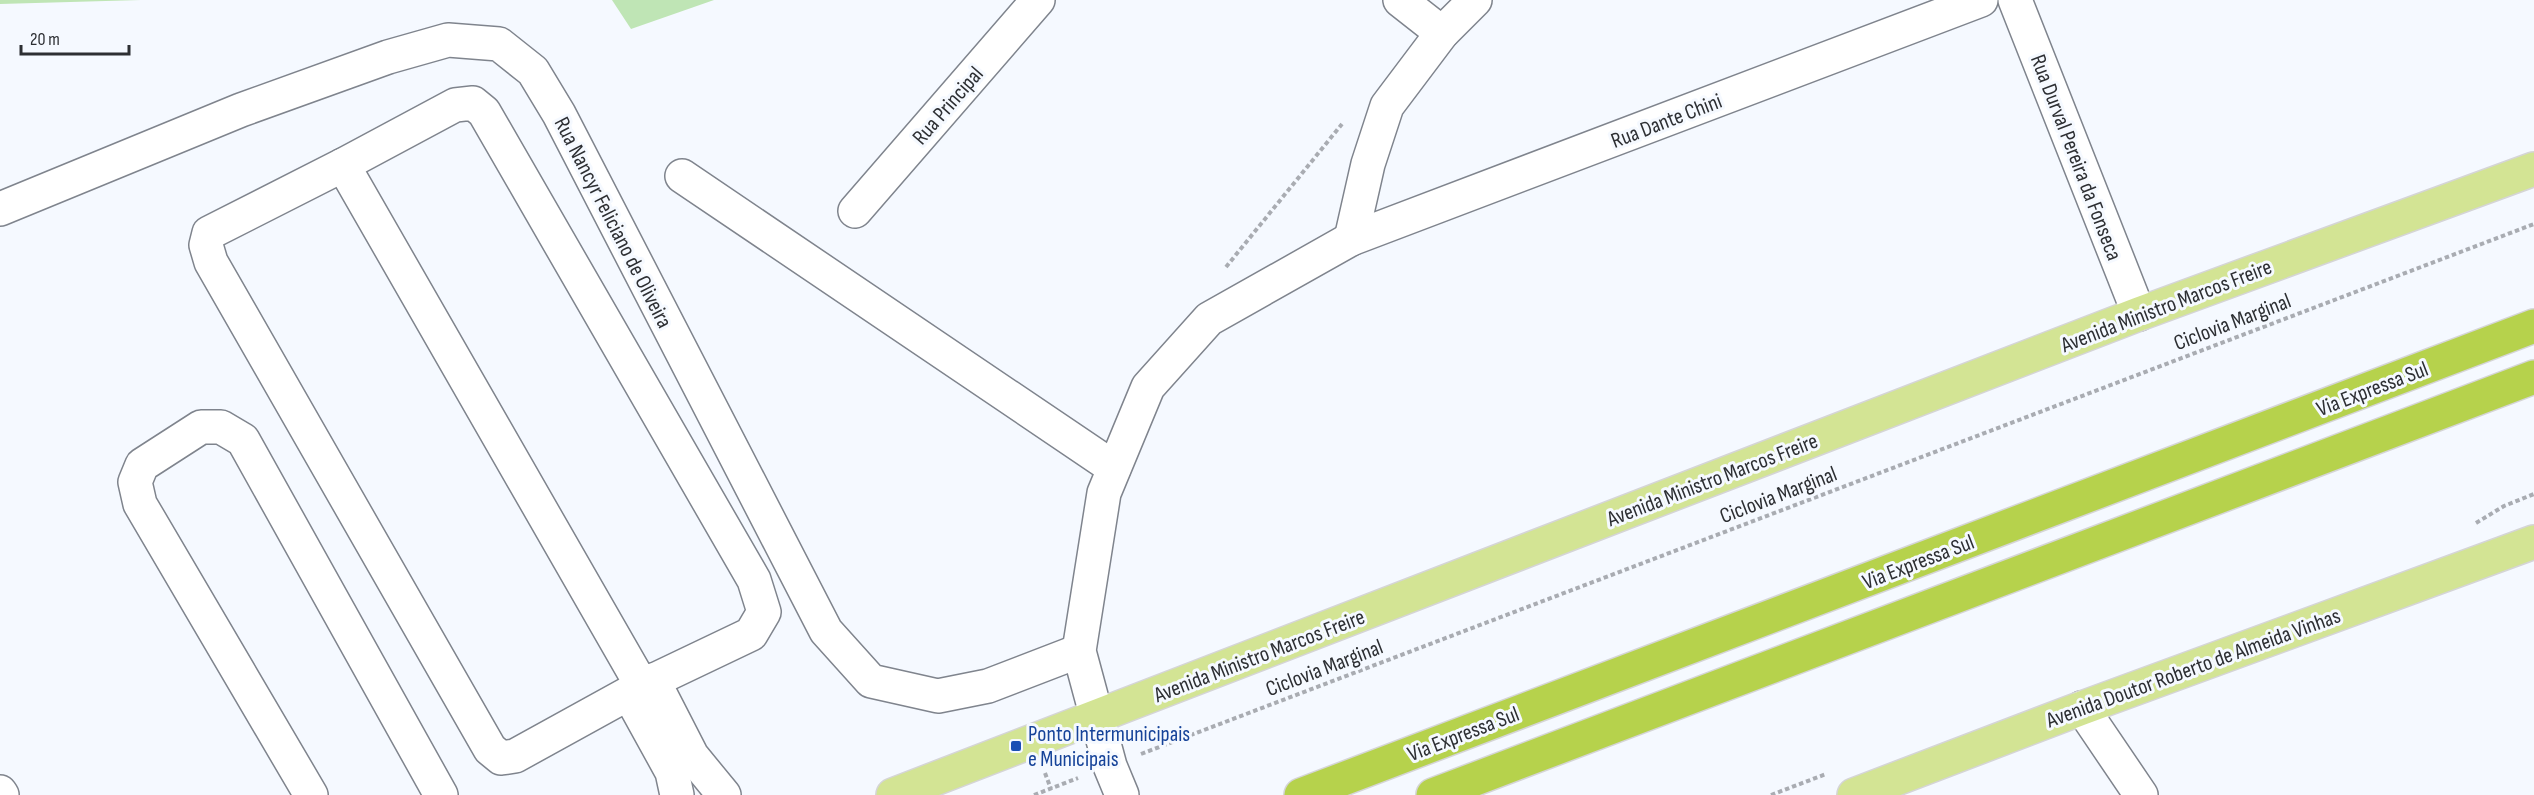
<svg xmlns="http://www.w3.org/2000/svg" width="2534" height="795" font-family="'Sofia Sans Condensed',sans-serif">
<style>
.green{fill:#bfe5b5}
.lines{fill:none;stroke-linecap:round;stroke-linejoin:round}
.minor-casing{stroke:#7f848d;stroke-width:36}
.major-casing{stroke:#d5d5d6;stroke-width:36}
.highway-casing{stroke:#d5d5d6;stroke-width:36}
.path{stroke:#a9acb2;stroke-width:4;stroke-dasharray:4.5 3;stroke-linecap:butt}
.minor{stroke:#fff;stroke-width:33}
.major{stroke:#d3e494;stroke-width:33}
.highway{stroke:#b6d24c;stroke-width:33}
.transit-dot{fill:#1a4fb4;stroke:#f5f9ff;stroke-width:2}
.labels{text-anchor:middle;stroke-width:6;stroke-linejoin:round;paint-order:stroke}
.street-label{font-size:22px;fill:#2d2f33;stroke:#f5f9ff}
.transit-label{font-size:22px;fill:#164399;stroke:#f5f9ff;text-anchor:start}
</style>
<rect width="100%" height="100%" fill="#f5f9ff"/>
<g class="green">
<path d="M0 0H141L0 4Z"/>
<path d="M612 0H714L631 29Z"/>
</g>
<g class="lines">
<g class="minor-casing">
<g id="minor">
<path d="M1400 0 1442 33"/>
<path d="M2015 0 2139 314"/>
<path d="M473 103 484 112 754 580 764 612 751 634 642 686 515 756 501 758 490 749 211 262 206 245 209 233 343 165 455 105Z"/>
<path d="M343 165 642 686"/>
<path d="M682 176 1114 468"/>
<path d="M0 209 241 110 388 57 448 40 499 44 533 71 559 114 826 631 871 681 938 696 988 686 1079 651"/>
<path d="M855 211 1038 0"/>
<path d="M1351 239 1368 164 1387 106 1442 33 1475 0"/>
<path d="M653 680 692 756 724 795"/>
<path d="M629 694 672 772 677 795"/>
<path d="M2082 708 2141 795"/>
<path d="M0 792 2 795"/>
<path d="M311 795 140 504 135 482 142 465 201 427H221L243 440 441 795"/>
<path d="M1122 795 1110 766 1079 651 1104 493 1148 387 1209 319 1351 239 1981 0"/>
</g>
</g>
<g class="major-casing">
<g id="major">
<path d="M893 795 2139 314 2534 169"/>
<path d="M1854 795 2082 708 2534 542"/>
</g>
</g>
<g class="highway-casing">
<g id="highway">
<path d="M1301 795 2534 326"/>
<path d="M1433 795 2534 377"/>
</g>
</g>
<g class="path">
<path d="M1226 267 1342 124"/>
<path d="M2476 523 2504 506 2534 494"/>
<path d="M1141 754 2534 224"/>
<path d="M1045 773 1051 789"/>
<path d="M1034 795 1078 778"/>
<path d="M1771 795 1826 774"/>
</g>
<use href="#minor" class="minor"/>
<use href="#major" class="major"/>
<use href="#highway" class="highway"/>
</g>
<rect class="transit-dot" x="1010" y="740" width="12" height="12" rx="3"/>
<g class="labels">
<g class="street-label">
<text transform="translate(947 105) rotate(-49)" y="8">Rua Principal</text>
<text transform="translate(1666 120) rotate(-21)" y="8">Rua Dante Chini</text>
<text transform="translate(2077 157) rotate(69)" y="8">Rua Durval Pereira da Fonseca</text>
<text transform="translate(614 222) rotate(63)" y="8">Rua Nancyr Feliciano de Oliveira</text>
<text transform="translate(2166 305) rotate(-21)" y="8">Avenida Ministro Marcos Freire</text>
<text transform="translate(2232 321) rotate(-21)" y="8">Ciclovia Marginal</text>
<text transform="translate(2372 388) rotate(-21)" y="8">Via Expressa Sul</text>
<text transform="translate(1712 479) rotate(-21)" y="8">Avenida Ministro Marcos Freire</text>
<text transform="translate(1778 494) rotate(-21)" y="8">Ciclovia Marginal</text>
<text transform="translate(1918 561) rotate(-21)" y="8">Via Expressa Sul</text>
<text transform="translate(1259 655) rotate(-21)" y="8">Avenida Ministro Marcos Freire</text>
<text transform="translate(1324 667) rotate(-21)" y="8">Ciclovia Marginal</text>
<text transform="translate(2193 667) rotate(-20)" y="8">Avenida Doutor Roberto de Almeida Vinhas</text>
<text transform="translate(1463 733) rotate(-21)" y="8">Via Expressa Sul</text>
</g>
<g class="transit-label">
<text x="1028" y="741">Ponto Intermunicipais<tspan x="1028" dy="25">e Municipais</tspan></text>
</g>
</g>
<path d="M21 45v9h108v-9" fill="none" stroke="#2d2f33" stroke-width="3"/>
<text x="30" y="45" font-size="18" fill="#2d2f33" stroke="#f5f9ff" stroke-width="4.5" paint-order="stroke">20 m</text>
</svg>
